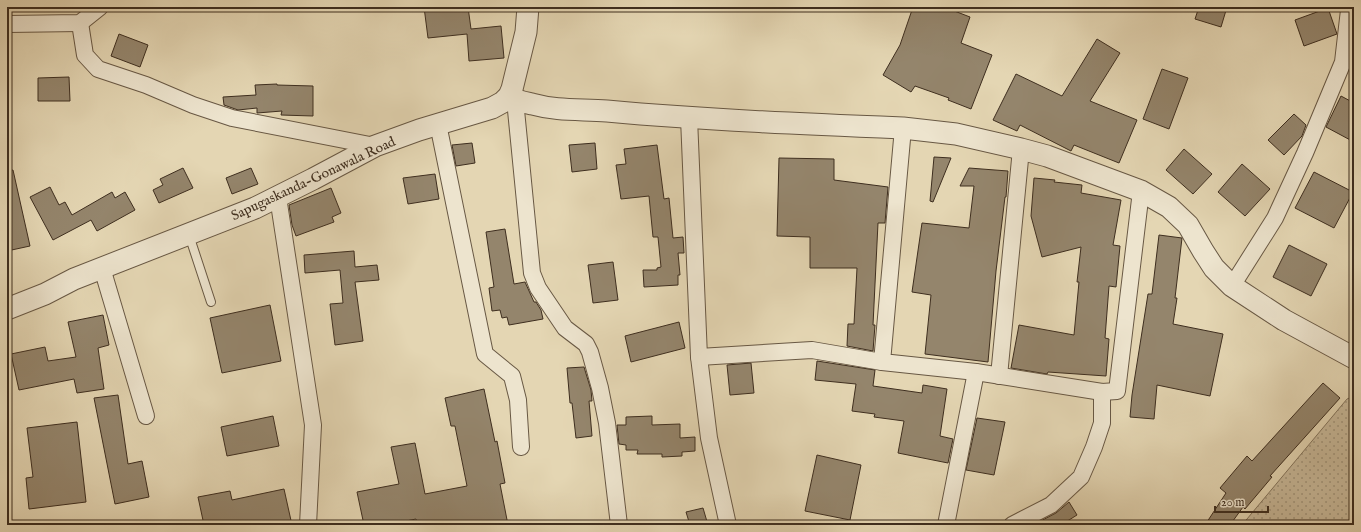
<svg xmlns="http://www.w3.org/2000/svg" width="1361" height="532" font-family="'IM FELL English',serif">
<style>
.grass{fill:url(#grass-dots);stroke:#83745c}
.building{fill:#94856c;stroke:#3e2e1f}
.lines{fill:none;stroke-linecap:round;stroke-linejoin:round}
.service-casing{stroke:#685844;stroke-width:10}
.minor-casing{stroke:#685844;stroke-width:18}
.tertiary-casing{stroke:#685844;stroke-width:23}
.service{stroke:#ede4ce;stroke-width:8}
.minor{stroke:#ede4ce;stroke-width:16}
.tertiary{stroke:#ede4ce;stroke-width:21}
.labels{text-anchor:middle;stroke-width:4;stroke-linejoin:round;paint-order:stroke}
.street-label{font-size:14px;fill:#3e2e1f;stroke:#ede4ce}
</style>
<defs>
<pattern id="grass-dots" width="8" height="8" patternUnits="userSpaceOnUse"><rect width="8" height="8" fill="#c8b99a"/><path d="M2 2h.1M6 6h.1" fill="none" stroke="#a4977d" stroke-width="1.8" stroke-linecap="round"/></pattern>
</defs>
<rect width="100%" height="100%" fill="#e4d6b3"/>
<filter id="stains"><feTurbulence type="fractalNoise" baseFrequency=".005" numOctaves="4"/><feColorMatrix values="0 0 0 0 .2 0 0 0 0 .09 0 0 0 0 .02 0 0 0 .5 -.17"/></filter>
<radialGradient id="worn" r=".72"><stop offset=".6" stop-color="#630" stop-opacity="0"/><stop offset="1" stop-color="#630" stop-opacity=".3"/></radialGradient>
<path class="grass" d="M1354 396V525H1242L1347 399Z"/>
<g class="building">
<path d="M424 7H468L471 29 501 26 504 58 469 61 467 34 428 38Z"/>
<path d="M913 7H944L970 17 961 43 992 55 971 109 948 100 949 98 915 86 911 92 883 75 900 45Z"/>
<path d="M1199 7H1227L1221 27 1195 19Z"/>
<path d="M1328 8 1337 34 1304 46 1295 20Z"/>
<path d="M119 34 148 45 140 67 111 56Z"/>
<path d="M1097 39 1120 53 1090 101 1137 120 1119 163 1074 145 1071 151 1020 125 1017 131 993 120 1016 74 1062 96Z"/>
<path d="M1162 69 1188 78 1169 129 1143 119Z"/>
<path d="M69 77 70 101H38V78Z"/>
<path d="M277 84V85L313 86V116L281 115 282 111 257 113V108L238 110 224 105 223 97 256 95 255 85Z"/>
<path d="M1341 96 1354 103V142L1326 127Z"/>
<path d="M1294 114 1306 125 1302 136 1284 155 1268 140Z"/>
<path d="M472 143 475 163 456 166 452 145Z"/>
<path d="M595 143 597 169 572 172 569 145Z"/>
<path d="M657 145 664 199 669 198 673 238 683 237 684 253H678L680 275H678V285L644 287 643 270H657V268L661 267 658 237H653L649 196 621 199 616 165 626 164 624 149Z"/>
<path d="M1184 149 1212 174 1193 194 1166 170Z"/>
<path d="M934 157 951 158 933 202 930 201Z"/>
<path d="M779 158 834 159V180L888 187 885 223H878L873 325H875L873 351 847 346 848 324H854L857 268H810V237L777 236Z"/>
<path d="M1242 164 1270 189 1245 216 1218 192Z"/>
<path d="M183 168 193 188 159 203 153 190 163 185 160 179Z"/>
<path d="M251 168 258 184 232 194 226 178Z"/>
<path d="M969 168 1008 171 1006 197H1005L996 271 988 362 925 354 931 295 912 292 922 223 969 228 974 186H960Z"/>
<path d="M13 170 30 246 7 251V171Z"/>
<path d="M1314 172 1353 192 1334 228 1295 208Z"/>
<path d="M435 174 439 199 408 204 403 178Z"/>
<path d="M1034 178 1055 180 1054 182 1082 185 1081 193 1121 200 1113 245 1120 246 1116 287 1109 286 1105 338 1109 339 1106 376 1048 372 1047 374 1011 368 1019 325 1074 335 1079 282H1077L1081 247 1042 257 1031 216Z"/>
<path d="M50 187 59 205 65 202 72 215 112 192 115 198 125 192 135 210 97 231 91 220 53 240 30 197Z"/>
<path d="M331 188 341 213 332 217 334 222 296 236 292 225 289 205Z"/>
<path d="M505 229 514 284 525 282 534 302H536L541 310 543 319 509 325 507 317 502 318 500 310 492 311 489 288 494 287 486 232Z"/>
<path d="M1159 235 1182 238 1175 298H1177L1173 324 1223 334 1210 396 1157 385 1154 419 1130 417 1132 395 1148 294H1152Z"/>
<path d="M1289 245 1327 264 1311 296 1273 277Z"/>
<path d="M354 251 355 267 377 265 379 280 355 282 363 341 335 345 330 304 343 303 340 270 305 273 304 255Z"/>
<path d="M613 262 618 300 593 303 588 265Z"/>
<path d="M270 305 281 361 222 373 210 318Z"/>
<path d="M103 315 109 345 98 348 104 389 77 393 74 379 19 390 11 354 45 347 48 361 76 357 68 322Z"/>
<path d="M679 322 685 348 631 362 625 336Z"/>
<path d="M817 361 875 370 873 386 922 393 923 385 947 389 940 436 953 439 948 463 898 453 904 421 874 417 875 414 852 411 856 384 815 380Z"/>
<path d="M751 363 754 393 730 395 727 365Z"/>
<path d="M584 367 591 390 592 401H589L592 436 576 438 572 403H570L567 368Z"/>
<path d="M1323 383 1340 398 1270 476 1272 477 1245 509 1243 507 1230 525H1205L1226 493 1220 488 1247 456 1252 461Z"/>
<path d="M484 389 495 442 497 441 505 483 500 484 508 525H418L416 519 386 525H364L357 492 399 484 391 447 415 443 425 494 467 486 455 426H451L445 398Z"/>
<path d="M118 395 128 464 142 461 149 497 115 504 94 398Z"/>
<path d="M273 416 279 446 227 456 221 427Z"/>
<path d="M652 416V425L680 424V438L695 437V451L682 452V456L662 457V454H637L638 450H626V445L619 444 617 425H626V417Z"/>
<path d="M977 418 1005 422 994 475 966 470Z"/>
<path d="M77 422 86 502 29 509 26 478 33 477 27 428Z"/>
<path d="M817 455 861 465 850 520 805 511Z"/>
<path d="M284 489 292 525H204L198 497 230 491 232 500Z"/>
<path d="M1069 502 1077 515 1061 525H1033L1056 513Z"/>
<path d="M703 508 708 525H690L686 512Z"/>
</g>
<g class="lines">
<g class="service-casing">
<path id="service" d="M189 235 211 302"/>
</g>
<g class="minor-casing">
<g id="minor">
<path d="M80 23 85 55 98 69 146 85 193 105 232 118 375 146"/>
<path d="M7 24 80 23 100 7"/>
<path d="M515 100 532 273 538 288 565 328 586 344 590 352 600 388 607 423 619 525"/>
<path d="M689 118 699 357 709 438 728 525"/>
<path d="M438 124 485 354 512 376 518 400 521 447"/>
<path d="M903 128 882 362 976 372 1102 392 1117 391 1141 191"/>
<path d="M278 197 313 425 308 525"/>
<path d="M102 268 146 416"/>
<path d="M1232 286 1275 218 1305 153 1343 62 1349 10 1347 7"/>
<path d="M699 357 812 350 882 362"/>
<path d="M999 376 1021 149"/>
<path d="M946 525 976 372"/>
<path d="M1012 525 1051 505 1081 477 1094 447 1102 423V392"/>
</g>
</g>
<g class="tertiary-casing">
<g id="tertiary">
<path d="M509 96C516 101 523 102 532 104 557 111 581 109 607 111 705 120 804 124 903 128L956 134 1021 149 1047 156 1141 191 1169 207 1188 225 1203 251 1214 268 1232 286 1284 320 1354 358"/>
<path d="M7 309 45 294 74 279 255 208 313 179 375 146 419 130 492 108 503 102 509 96 512 89 526 32 528 7"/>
</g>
</g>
<use href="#service" class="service"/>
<use href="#minor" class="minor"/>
<use href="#tertiary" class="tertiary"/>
</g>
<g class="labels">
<g class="street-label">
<text transform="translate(313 178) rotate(-25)" y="5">Sapugaskanda-Gonawala Road</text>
</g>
</g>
<rect width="1361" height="532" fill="none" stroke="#e4d6b3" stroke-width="24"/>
<rect x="8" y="8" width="1345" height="516" fill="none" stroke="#3e2e1f" stroke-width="2"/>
<rect x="12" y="12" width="1337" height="508" fill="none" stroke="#3e2e1f"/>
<path d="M1215 506v6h53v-6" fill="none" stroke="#3e2e1f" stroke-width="2"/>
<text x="1221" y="506" font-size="12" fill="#3e2e1f" stroke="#ede4ce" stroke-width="3" paint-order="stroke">20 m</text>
<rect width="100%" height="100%" filter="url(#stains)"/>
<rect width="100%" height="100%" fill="url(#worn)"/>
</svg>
